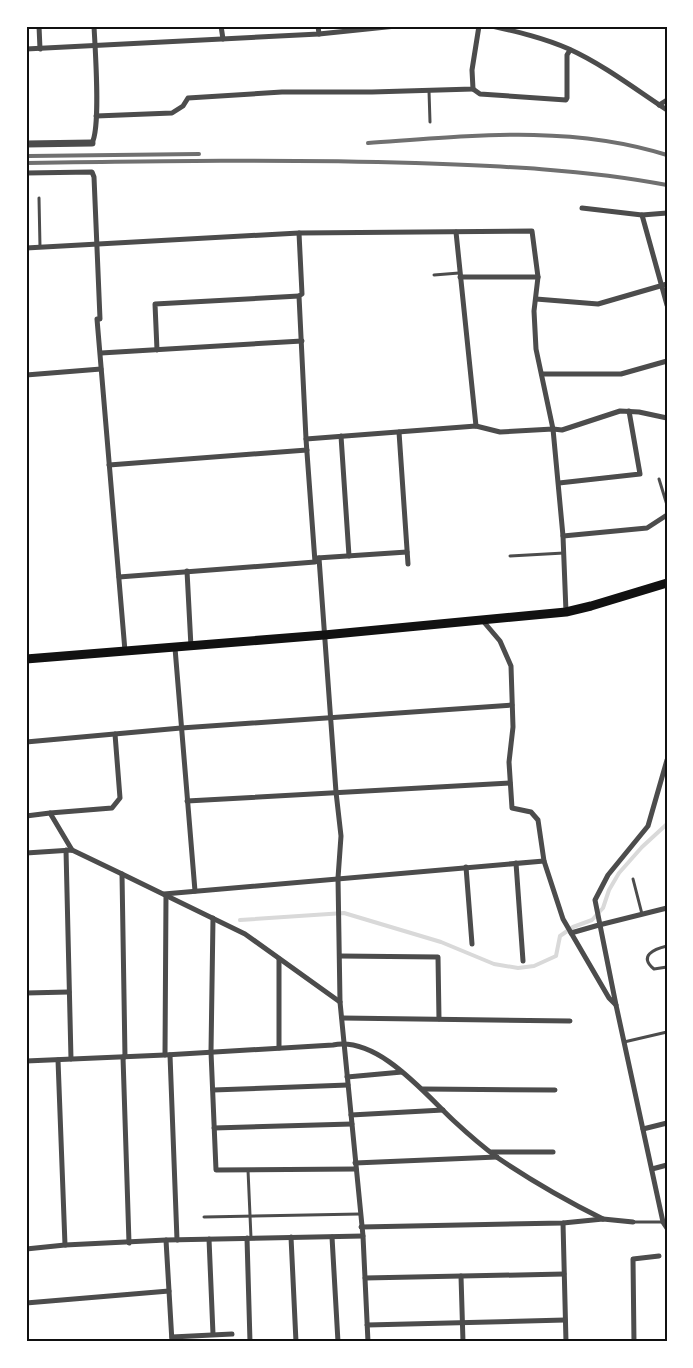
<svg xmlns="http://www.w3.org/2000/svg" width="693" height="1368" font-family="'DM Sans',sans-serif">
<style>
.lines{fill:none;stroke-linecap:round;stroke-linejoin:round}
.stream{stroke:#d9d9d9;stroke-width:4}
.service{stroke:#4c4c4c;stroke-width:3}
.minor{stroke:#4c4c4c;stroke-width:5}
.tertiary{stroke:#4c4c4c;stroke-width:7}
.primary{stroke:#111;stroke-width:9}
.rail{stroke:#707070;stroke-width:4}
.neatline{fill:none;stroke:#111;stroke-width:2}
</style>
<rect width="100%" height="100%" fill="#fff"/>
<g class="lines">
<path class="stream" d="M240 920 344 913 441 942 494 964 518 968 534 966 556 956 560 936 573 927 592 920 603 908 609 890 619 873 642 847 667 824"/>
<g class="service">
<path d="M429 91 430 122"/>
<path d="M39 198 40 247"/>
<path d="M434 275 459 273"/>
<path d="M659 479 667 505"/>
<path d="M510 556 564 553"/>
<path d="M633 879 642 914"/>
<path d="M667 946C654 949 638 956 654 969L667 967"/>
<path d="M624 1042 667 1032"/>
<path d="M248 1170 251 1238"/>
<path d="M204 1217 360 1214"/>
<path d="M633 1222H662"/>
</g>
<g class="minor">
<path d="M39 26 40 49"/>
<path d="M221 26 223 39"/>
<path d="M318 26 319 34"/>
<path d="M492 26C518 32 544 38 569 49 604 65 635 89 667 110"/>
<path d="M26 49 319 34 396 26"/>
<path d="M473 89 480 94 566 100 567 98V55L570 50"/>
<path d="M659 105 667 100"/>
<path d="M96 116 172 113 183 106 188 98 282 92H372L473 89 472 70 479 26"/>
<path d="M92 143C101 127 95 48 94 26"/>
<path d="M26 173 92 172 94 177 100 319H97L125 651"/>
<path d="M582 208 642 215 667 213"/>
<path d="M642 215 667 305"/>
<path d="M456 232 476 426"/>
<path d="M26 248 299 233 532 231 538 277 534 311 536 349 553 429 563 536 566 612"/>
<path d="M460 277H538"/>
<path d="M536 299 598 304 667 284"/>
<path d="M157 350 155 304 299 296"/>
<path d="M101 353 302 341"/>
<path d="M542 374H621L667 361"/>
<path d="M26 375 101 369"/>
<path d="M399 432 408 564"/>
<path d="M341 436 349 556"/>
<path d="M306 439 476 426 500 432 553 429 562 430 620 411 639 412 667 418"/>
<path d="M109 465 307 450"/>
<path d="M559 483 640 474 629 411"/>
<path d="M563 536 647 528 667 515"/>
<path d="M317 558 407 552"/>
<path d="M319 558 336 792 341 836 338 878 340 1002 363 1236 368 1342"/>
<path d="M187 571 191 647"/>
<path d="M119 577 315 562 306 439 299 296 302 294 299 233"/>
<path d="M175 648 195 891"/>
<path d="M26 742 181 728 512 705"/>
<path d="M667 760 648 826 608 875 595 900 616 1005 663 1222 667 1228"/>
<path d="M187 801 510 783"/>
<path d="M50 813 112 808 120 798 115 734"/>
<path d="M26 816 50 813 72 850"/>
<path d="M66 850 71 1059"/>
<path d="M26 853 72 850 122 874 245 934 340 1002"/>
<path d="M544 861 563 919 609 998 616 1005"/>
<path d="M516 863 523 961"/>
<path d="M466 867 472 944"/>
<path d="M122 874 125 1057"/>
<path d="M164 894 544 861 538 820 531 812 512 808 509 762 513 727 511 666 500 641 483 621"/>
<path d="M213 918 211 1052 216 1170 356 1169"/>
<path d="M571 933 599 925 667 908"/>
<path d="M340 956 438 957 439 1019"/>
<path d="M26 993 69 992"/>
<path d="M342 1018 570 1021"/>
<path d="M279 1048V959"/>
<path d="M165 1055 166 895"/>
<path d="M170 1055 177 1240"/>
<path d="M123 1057 129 1243"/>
<path d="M58 1060 65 1245"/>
<path d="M26 1061 165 1055 333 1045C378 1036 425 1094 454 1121 468 1134 483 1147 498 1158 532 1181 567 1201 603 1219"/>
<path d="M347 1077 402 1072"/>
<path d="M423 1089 555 1090"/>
<path d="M213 1090 348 1085"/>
<path d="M351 1115 443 1110"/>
<path d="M214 1128 352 1124"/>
<path d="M643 1129 667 1123"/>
<path d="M492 1152H553"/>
<path d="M355 1163 497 1157"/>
<path d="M652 1169 667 1165"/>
<path d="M563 1223 566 1342"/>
<path d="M361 1227 563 1223 603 1219 633 1222"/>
<path d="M291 1237 296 1342"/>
<path d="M332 1237 338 1342"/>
<path d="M247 1238 250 1342"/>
<path d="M209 1239 213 1334"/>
<path d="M166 1240 172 1342"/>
<path d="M26 1249 65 1245 166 1240 363 1236"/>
<path d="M461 1276 463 1342"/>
<path d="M365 1278 564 1274"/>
<path d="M26 1303 169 1291"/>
<path d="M367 1325 565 1320"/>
<path d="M172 1337 232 1334"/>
<path d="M634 1342 633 1259 659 1256"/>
</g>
<path class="tertiary" d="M26 144 92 143"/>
<path class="primary" d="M26 659 324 635 566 612 591 606 667 583"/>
<g class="rail">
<path d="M368 143C468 136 569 124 667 155"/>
<path d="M29 156 199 154"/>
<path d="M26 163C156 161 285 159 415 163 499 166 584 169 667 185"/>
</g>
</g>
<rect width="693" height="1368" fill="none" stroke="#ffffff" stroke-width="55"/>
<rect x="28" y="28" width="638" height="1312" class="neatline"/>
</svg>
